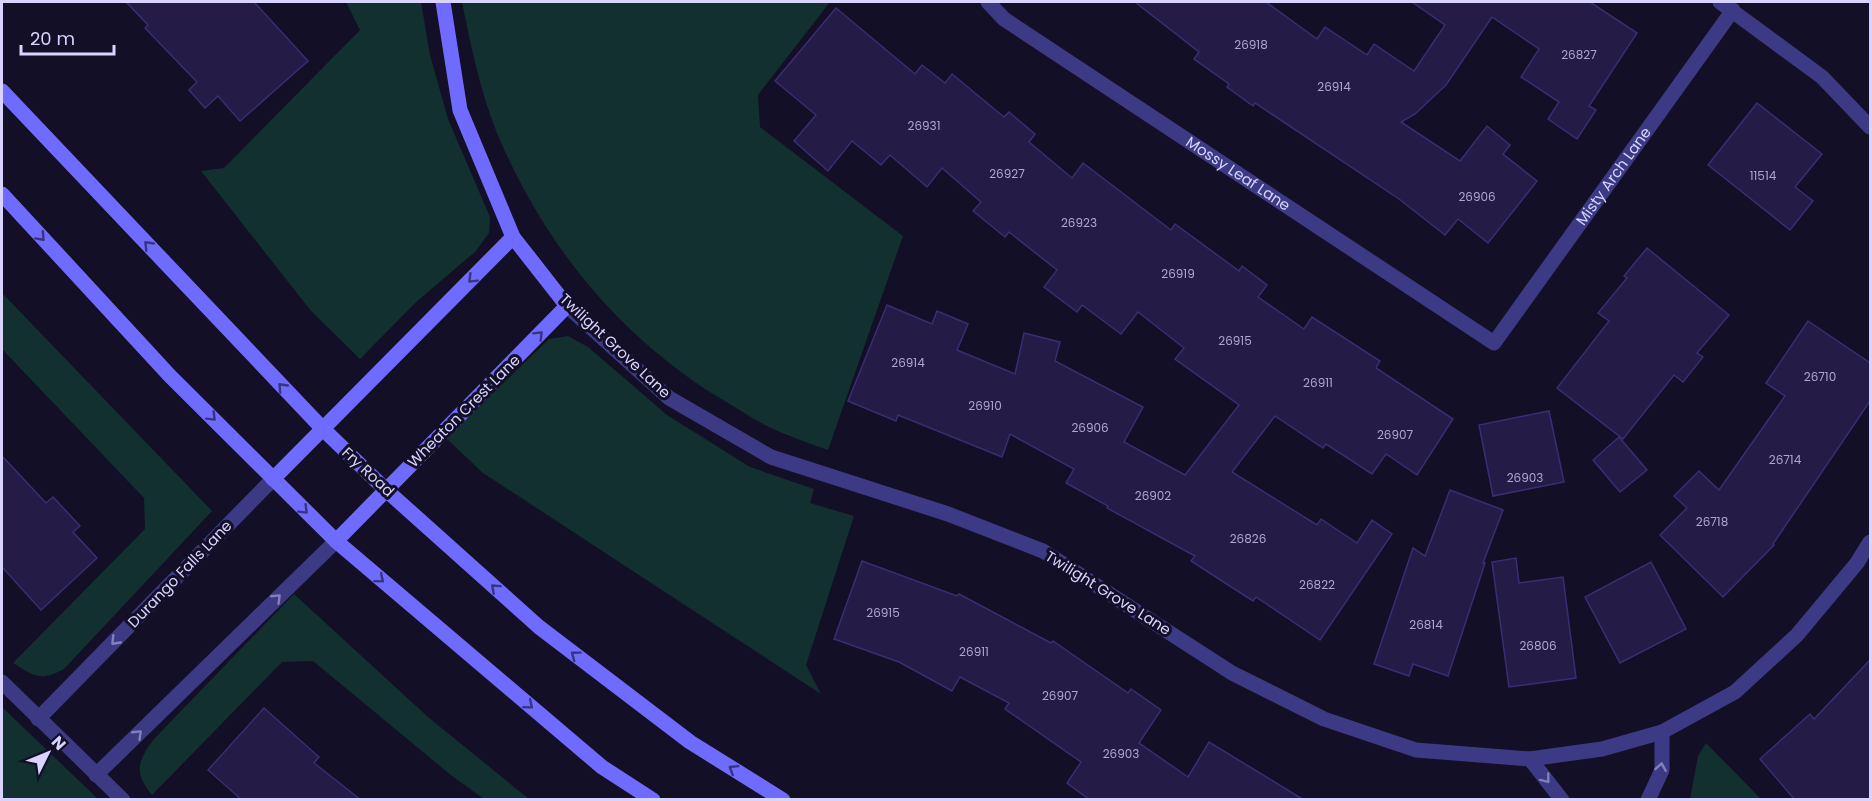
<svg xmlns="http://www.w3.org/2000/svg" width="1872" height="801" font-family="Poppins,sans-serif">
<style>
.green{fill:#12302f}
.building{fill:#241b47;stroke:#3b2d73;stroke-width:1.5}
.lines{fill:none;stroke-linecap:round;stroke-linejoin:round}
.street{stroke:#3d3a85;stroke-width:15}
.secondary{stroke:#6f6bff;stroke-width:15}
.oneway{stroke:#38347d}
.oneway2{stroke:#837fbc}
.labels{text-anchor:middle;stroke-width:6;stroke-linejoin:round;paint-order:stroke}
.number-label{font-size:12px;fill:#aca6d1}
.street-label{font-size:15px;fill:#d9d4ff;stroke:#130f26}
</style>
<rect width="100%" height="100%" fill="#130f26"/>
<g class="green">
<path d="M346 2H421L430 55 448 119 490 217 489 233 476 251 415 303 360 359 311 311 201 171 224 168 360 30Z"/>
<path d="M462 2H830L758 95 760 127 903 236 828 450C808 443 788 436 769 427 756 421 745 413 733 406 625 344 545 248 497 133 480 91 471 46 462 2Z"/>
<path d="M2 293 212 511 64 669C40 682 34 676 13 663L145 529 144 498 2 349Z"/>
<path d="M568 336 588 347 667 415 750 467 814 489 810 503 854 516 806 665 821 694 483 473 446 438 549 339Z"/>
<path d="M294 594 428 717 529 799H484L452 776 313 661 282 662 152 795C134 772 137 763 153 740Z"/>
<path d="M2 707 98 799H2Z"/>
<path d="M1706 743 1761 799H1690L1698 756Z"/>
</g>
<g class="building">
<path d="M126 2H254L308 61 240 121 218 96 205 108 189 90 197 82 145 28 148 25Z"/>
<path d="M1135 2H1266L1317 39 1325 27 1367 55 1374 44 1414 71 1445 25 1412 2H1590L1637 33 1589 106 1596 110 1577 139 1548 119 1559 102 1521 77 1539 49 1492 17 1446 85 1415 114 1401 122 1460 161 1487 126 1510 145 1503 154 1537 181 1488 243 1458 219 1445 235 1399 199 1255 103 1253 106 1227 87 1229 84 1194 59 1199 52Z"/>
<path d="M836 8 915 74 922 65 945 83 952 74 1004 117 1009 112 1035 134 1029 142 1072 178 1083 163 1171 230 1175 224 1239 271 1242 266 1267 285 1258 297 1304 329 1312 317 1380 361 1376 368 1453 419 1417 475 1386 454 1372 474 1326 444 1323 448 1275 416 1232 472 1317 525 1321 519 1357 543 1372 520 1392 534 1320 640 1256 597 1253 601 1191 561 1195 556 1107 508 1108 506 1066 483 1074 469 1010 434 1002 457 898 415 896 421 848 401 887 305 932 324 937 311 968 324 957 350 1015 374 1024 333 1060 342 1055 361 1143 407 1124 442 1185 475 1239 405 1175 359 1184 348 1138 312 1121 334 1082 305 1077 312 1044 287 1057 270 1009 232 1005 237 973 211 981 202 942 168 927 187 890 155 881 165 852 141 828 171 794 141 816 115 775 81Z"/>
<path d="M1757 103 1822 154 1795 187 1813 201 1790 230 1708 165Z"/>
<path d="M1647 248 1729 315 1697 353 1703 357 1683 382 1674 375 1623 439 1557 388 1609 321 1598 313 1627 278 1624 276Z"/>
<path d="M1808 321 1870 363V401L1773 544 1774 545 1723 597 1660 535 1687 508 1674 496 1699 471 1719 490 1785 396 1766 383Z"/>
<path d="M1549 411 1564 482 1493 496 1479 425Z"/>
<path d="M1619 437 1647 470 1620 492 1593 460Z"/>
<path d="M2 456 46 503 53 497 80 526 73 532 97 558 41 610 2 567Z"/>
<path d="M1450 490 1503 510 1483 563H1485L1448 676 1413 664 1409 676 1374 664 1413 548 1425 556Z"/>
<path d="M1516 558 1519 583 1563 577 1576 678 1509 687 1492 562Z"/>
<path d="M862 561 957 596 959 594 1051 643 1053 641 1128 693 1131 689 1161 710 1139 743 1188 777 1209 742 1304 800H1090L1067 783 1081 762 1005 709 1009 703 960 677 952 691 899 662 834 639Z"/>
<path d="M1651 562 1686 629 1620 663 1585 597Z"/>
<path d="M1870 660V800H1795L1760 759 1810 714 1814 719Z"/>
<path d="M264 708 319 757 314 763 361 800H242L208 770Z"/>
</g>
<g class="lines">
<g class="street">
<path id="s1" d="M988 2 1004 19 1494 343 1733 10"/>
<path d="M1720 2 1822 77 1870 127"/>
<path d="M567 306 669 398 771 457 948 514 1043 551 1232 673 1324 719 1416 750 1530 759 1602 749 1662 732 1735 692 1797 635 1857 563 1870 542"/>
<path d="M2 682 123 800"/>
<path d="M38 719 273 479"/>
<path d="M1530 759 1562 800"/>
<path d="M96 775 336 541"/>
<path d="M1648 800 1662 770V732"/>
</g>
<g class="secondary">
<path d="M2 91 323 429 386 490 539 627 690 742 783 800"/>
<path d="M2 194 170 376 336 541 602 767 653 800"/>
<path d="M273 479 513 237"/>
<path d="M336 541 567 306 513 237 460 110 443 2"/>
</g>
</g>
<defs><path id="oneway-chevron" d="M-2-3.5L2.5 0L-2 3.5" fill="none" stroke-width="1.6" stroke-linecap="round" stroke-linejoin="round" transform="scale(1.5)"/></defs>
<g class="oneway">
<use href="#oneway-chevron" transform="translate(41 237) rotate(47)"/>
<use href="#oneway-chevron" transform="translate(148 245) rotate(-134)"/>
<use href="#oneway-chevron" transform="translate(472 279) rotate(135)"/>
<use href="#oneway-chevron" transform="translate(539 335) rotate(-45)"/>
<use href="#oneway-chevron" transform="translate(282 387) rotate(-134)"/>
<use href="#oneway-chevron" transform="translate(212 417) rotate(45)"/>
<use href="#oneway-chevron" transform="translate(304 510) rotate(45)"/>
<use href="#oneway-chevron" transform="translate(380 579) rotate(40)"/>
<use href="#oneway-chevron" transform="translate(495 588) rotate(-138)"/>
<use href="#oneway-chevron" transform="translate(575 655) rotate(-143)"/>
<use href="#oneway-chevron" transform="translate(529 705) rotate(40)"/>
<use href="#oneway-chevron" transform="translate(733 769) rotate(-148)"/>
</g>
<g class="oneway2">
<use href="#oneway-chevron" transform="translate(277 598) rotate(-44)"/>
<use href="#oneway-chevron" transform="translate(115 641) rotate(134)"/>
<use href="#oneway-chevron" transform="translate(138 734) rotate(-44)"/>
<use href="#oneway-chevron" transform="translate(1661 767) rotate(-81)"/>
<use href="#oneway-chevron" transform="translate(1546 779) rotate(52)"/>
</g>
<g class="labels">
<g class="number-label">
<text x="1251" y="49">26918</text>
<text x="1579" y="59">26827</text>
<text x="1334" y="91">26914</text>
<text x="924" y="130">26931</text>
<text x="1007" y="178">26927</text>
<text x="1763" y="180">11514</text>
<text x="1477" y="201">26906</text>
<text x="1079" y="227">26923</text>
<text x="1178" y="278">26919</text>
<text x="1235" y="345">26915</text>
<text x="908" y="367">26914</text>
<text x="1820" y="381">26710</text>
<text x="1318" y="387">26911</text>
<text x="985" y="410">26910</text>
<text x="1090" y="432">26906</text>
<text x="1395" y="439">26907</text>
<text x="1785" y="464">26714</text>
<text x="1525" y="482">26903</text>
<text x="1153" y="500">26902</text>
<text x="1712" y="526">26718</text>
<text x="1248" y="543">26826</text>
<text x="1317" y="589">26822</text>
<text x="883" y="617">26915</text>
<text x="1426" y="629">26814</text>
<text x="1538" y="650">26806</text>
<text x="974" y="656">26911</text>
<text x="1060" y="700">26907</text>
<text x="1121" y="758">26903</text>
</g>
<g class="street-label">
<text dy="5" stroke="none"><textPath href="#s1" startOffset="304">Mossy Leaf Lane</textPath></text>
<text dy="5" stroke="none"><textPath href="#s1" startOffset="816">Misty Arch Lane</textPath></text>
<text transform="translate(615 346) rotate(43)" y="5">Twilight Grove Lane</text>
<text transform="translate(464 411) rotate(-45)" y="5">Wheaton Crest Lane</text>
<text transform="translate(368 472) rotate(43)" y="5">Fry Road</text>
<text transform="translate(180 574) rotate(-46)" y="5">Durango Falls Lane</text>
<text transform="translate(1108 593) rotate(32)" y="5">Twilight Grove Lane</text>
</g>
</g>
<rect width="1872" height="801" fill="none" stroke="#d9d4ff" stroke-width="6"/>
<g transform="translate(48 753) rotate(47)" stroke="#130f26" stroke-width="4.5" paint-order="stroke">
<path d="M0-4.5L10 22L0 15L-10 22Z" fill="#d9d4ff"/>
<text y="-9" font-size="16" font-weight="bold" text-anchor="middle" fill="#d9d4ff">N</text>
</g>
<path d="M21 45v9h93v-9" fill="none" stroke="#d9d4ff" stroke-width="3"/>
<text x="30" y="45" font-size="18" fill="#d9d4ff" stroke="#130f26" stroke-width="4.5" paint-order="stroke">20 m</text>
</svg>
